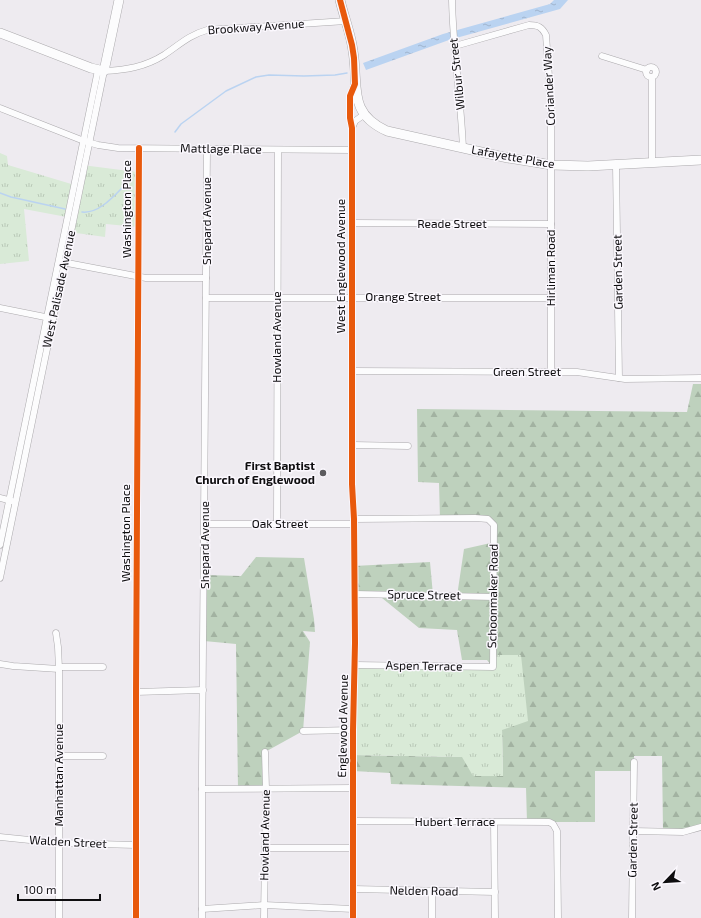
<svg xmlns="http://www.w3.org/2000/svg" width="701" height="918" font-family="'Exo 2',sans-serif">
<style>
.forest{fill:url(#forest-firs)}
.park{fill:url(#park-tufts)}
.water{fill:url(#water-ripples)}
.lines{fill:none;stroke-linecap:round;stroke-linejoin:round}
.stream{stroke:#bad3f1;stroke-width:1.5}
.street-casing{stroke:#aba9ac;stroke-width:7}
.secondary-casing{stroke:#aba9ac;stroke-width:10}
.street{stroke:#fcfcfd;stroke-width:6}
.secondary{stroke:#fcfcfd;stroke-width:9}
.cycleway-casing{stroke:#fbf8fe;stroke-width:8}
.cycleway{stroke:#e8590c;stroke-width:6}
.poi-dot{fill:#5c5b5e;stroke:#fbf8fe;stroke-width:1.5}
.labels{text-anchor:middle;stroke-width:3;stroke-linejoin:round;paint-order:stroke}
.street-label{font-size:12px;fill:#0e0d0f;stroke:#fbf8fe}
.poi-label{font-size:12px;font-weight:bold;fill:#0e0d0f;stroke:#fbf8fe;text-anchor:end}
</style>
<defs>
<pattern id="forest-firs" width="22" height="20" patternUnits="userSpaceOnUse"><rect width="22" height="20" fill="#bed1bd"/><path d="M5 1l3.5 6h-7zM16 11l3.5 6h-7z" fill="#a2b2a1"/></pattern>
<pattern id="park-tufts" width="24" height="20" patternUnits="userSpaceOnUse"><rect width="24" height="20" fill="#d9ead7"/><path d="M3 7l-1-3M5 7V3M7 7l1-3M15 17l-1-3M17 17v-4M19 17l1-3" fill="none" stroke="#b9c8b7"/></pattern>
<pattern id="water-ripples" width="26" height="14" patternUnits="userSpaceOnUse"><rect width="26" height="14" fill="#bad3f1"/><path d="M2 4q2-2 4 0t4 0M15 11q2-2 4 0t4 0" fill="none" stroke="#9fb4cd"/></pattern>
</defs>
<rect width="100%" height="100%" fill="#eeebf0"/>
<g class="forest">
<path d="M693 384H701V827L663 831 662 756H634V771H595V822H527L526 788 391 784 390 773 353 771V755L463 757 503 775 502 730 493 667 487 660H462L457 630 419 628 382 598 355 594 354 566 430 562 433 595 457 596 464 549 495 542 491 521 440 519 439 483 418 482 417 409 687 412Z"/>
<path d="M256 557 304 558 314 619 315 632 303 631 310 642 303 731 265 752 266 789H238L236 644 204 641 205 575 241 576Z"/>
</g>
<g class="park">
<path d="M0 153 7 156 8 165 78 186 82 165 137 172V227L106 224 105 237 69 232 72 218 24 209 29 261 0 264Z"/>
<path d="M493 655H521L528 721 502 730 503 776H473L462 757 353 755 355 665 492 667Z"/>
</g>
<path class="water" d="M554 0H568L560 9 449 40 366 70 363 63 443 34 550 4Z"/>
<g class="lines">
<g class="stream">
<path d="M175 132 181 124 226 91 256 77 269 75 304 76 335 75 347 73"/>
<path d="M0 193 11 197 65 209"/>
<path d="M82 212C99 214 114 196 125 185"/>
</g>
<g class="street-casing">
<g id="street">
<path d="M452 0C453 50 461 99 463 149"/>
<path d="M455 46 529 25C538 25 542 27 546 35L551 105V372"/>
<path d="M602 56 647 70"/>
<circle cx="651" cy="72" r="5"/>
<path d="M0 108 84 141 98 145 118 148 352 150"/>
<path d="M352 128 355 121 365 114"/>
<path d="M652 163V77"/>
<path d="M616 165 619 378"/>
<path d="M352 223 551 224"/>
<path d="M62 262 146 278H206"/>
<path d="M206 298H551"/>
<path d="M0 308 50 318"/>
<path d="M352 371 551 372H577L625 379 701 378"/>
<path d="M353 445 408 446"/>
<path d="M0 498 12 501"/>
<path d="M354 519 475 518 488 519 494 525 493 667 355 665"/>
<path d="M205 524H354"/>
<path d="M277 524 278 150"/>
<path d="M0 545 98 70"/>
<path d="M0 578 104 71C126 70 145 67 164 55 179 45 189 35 207 30L346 21"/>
<path d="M355 594 494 597"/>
<path d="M56 633 58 647 59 669V918"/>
<path d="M0 664 13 666 59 669"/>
<path d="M59 667H103"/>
<path d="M136 692 203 690"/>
<path d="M303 731 353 730"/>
<path d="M59 756H103"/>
<path d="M202 789 353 788"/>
<path d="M353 821 549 822 553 824 557 831 558 918"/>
<path d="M494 822 495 918"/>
<path d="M633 831 683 832 701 827"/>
<path d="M0 837 59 843 136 845"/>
<path d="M265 848H352"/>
<path d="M353 889 495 892"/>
<path d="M202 909 264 905 353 909"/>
<path d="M136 918V692L139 148"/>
<path d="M202 918V768L207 149"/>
<path d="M264 918 266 789 265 752"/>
<path d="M353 918V730L355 643 354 519 352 484V128C349 113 349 99 354 85"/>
<path d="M432 918V891"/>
<path d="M632 918 634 762"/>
</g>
</g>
<g class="secondary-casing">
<g id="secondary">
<path d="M340 0C344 17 351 34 353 51 359 86 347 113 387 131L508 158 552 165 588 166 701 160"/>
<path d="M0 33 91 68 104 71 119 0"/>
</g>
</g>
<use href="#street" class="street"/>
<use href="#secondary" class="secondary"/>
<g class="cycleway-casing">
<g id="cycleway">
<path d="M340 0 352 45 354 58 355 84 350 96V118L352 128V484L354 519 355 643 353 730V918"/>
<path d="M136 918V692L139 148"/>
</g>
</g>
<use href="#cycleway" class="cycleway"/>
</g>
<circle class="poi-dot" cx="323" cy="473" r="4"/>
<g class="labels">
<g class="street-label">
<text transform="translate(256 27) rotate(-4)" y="4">Brookway Avenue</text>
<text transform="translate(457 74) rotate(-96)" y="4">Wilbur Street</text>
<text transform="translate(549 86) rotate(-93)" y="4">Coriander Way</text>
<text transform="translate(221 149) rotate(1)" y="4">Mattlage Place</text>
<text transform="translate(513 157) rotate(10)" y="4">Lafayette Place</text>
<text transform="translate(127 209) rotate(-90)" y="4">Washington Place</text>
<text transform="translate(207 221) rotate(-90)" y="4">Shepard Avenue</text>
<text x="452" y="228">Reade Street</text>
<text transform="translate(341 266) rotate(-90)" y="4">West Englewood Avenue</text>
<text transform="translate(551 268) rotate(-90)" y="4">Hirliman Road</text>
<text transform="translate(618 272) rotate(-91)" y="4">Garden Street</text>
<text transform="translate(59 289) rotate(-78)" y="4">West Palisade Avenue</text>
<text x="403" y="301">Orange Street</text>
<text transform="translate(277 337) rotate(-90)" y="4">Howland Avenue</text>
<text x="527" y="376">Green Street</text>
<text x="280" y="528">Oak Street</text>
<text transform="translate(126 533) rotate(-90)" y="4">Washington Place</text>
<text transform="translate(205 545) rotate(-90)" y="4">Shepard Avenue</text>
<text transform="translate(424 595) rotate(1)" y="4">Spruce Street</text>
<text transform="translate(493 596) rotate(-89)" y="4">Schoonmaker Road</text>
<text transform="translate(424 666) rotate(1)" y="4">Aspen Terrace</text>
<text transform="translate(343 726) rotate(-89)" y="4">Englewood Avenue</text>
<text transform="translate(59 775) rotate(-90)" y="4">Manhattan Avenue</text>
<text x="455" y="826">Hubert Terrace</text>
<text transform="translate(265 835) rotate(-89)" y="4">Howland Avenue</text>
<text transform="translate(633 840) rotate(-89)" y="4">Garden Street</text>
<text transform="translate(68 842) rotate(3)" y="4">Walden Street</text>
<text transform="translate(424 891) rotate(1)" y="4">Nelden Road</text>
</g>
<g class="poi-label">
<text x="315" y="470">First Baptist<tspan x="315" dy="14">Church of Englewood</tspan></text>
</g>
</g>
<g transform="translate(665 882) rotate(245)" stroke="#fbf8fe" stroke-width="3" paint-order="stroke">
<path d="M0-3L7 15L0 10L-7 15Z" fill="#0e0d0f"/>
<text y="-6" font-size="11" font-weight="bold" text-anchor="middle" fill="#0e0d0f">N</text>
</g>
<path d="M18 894v6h82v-6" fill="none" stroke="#0e0d0f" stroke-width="2"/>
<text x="24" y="894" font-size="12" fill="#0e0d0f" stroke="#fbf8fe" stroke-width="3" paint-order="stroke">100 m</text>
</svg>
